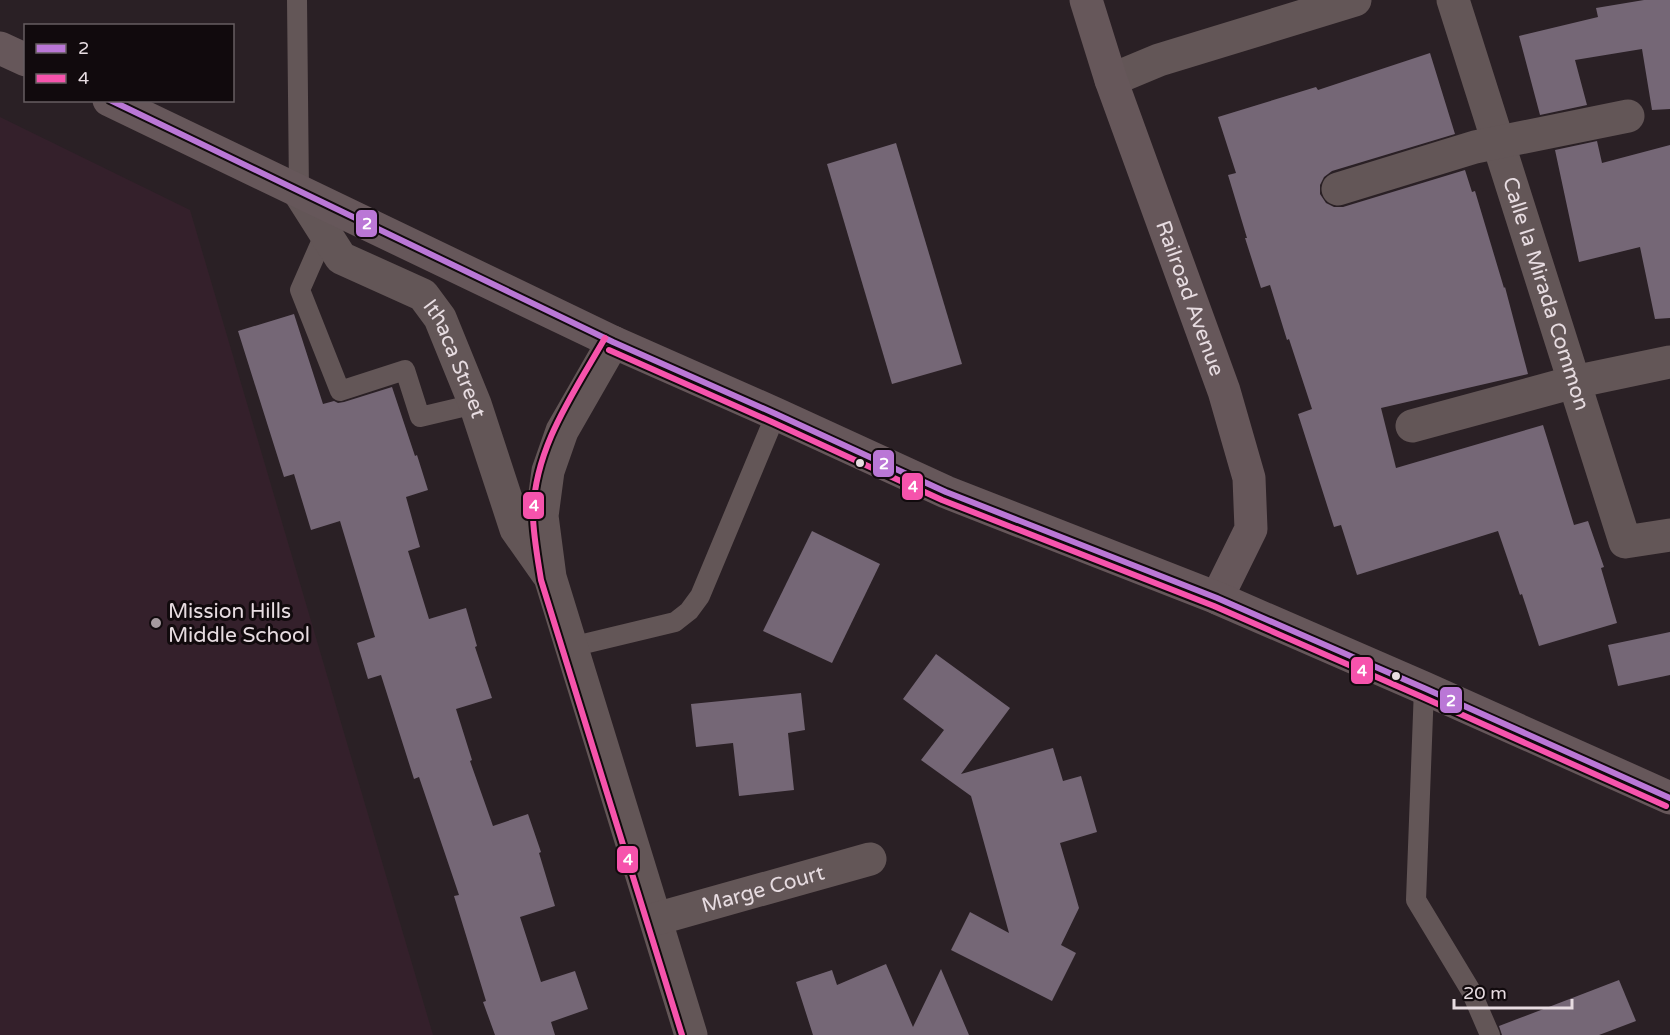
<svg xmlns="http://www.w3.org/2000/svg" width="1670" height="1035" font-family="'Varela Round',sans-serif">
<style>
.built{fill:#34202b}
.building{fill:#756776}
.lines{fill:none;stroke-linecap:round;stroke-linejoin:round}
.lane{stroke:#635657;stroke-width:20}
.street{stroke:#635657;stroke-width:33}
.secondary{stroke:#66575a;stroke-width:33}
.bus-1-casing{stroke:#110a0d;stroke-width:10}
.bus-2-casing{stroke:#110a0d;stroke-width:10}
.bus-1{stroke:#ba77d6;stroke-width:6}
.bus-2{stroke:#f653ac;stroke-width:6}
.bus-dot{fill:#e7dce1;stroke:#110a0d;stroke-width:2}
.poi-dot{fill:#a59a9f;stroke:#110a0d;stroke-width:2}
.labels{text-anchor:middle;stroke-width:6;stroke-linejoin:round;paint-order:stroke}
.street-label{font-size:21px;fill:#e7dce1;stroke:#110a0d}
.poi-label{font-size:21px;fill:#e7dce1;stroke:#110a0d;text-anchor:start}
.line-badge{stroke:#110a0d;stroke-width:2}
.badge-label{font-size:16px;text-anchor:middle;font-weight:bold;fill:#fff}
</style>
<rect width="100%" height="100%" fill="#2a2025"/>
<path class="built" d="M0 117 190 210 433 1035H0Z"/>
<g class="building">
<path d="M1644 0H1670V109L1652 110 1642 49 1575 60 1587 105 1540 115 1519 36 1598 17 1596 8Z"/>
<path d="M1430 53 1455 134 1332 171 1324 177 1320 185V194L1326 203 1334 207H1343L1465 170 1472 192 1475 191 1504 288 1505 287 1528 374 1381 408 1396 468 1543 425 1574 525 1588 521 1604 567 1601 568 1617 623 1539 646 1522 594 1520 595 1498 531 1357 575 1341 525 1334 527 1298 414 1312 409 1289 339 1287 340 1270 285 1261 288 1245 238H1247L1228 175 1236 173 1218 117 1316 87 1318 90Z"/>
<path d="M1597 141 1602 163 1670 145V318L1655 319 1640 247 1579 262 1555 150Z"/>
<path d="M896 143 962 364 892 384 827 164Z"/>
<path d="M294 314 323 404 334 401 338 403 344 402 392 387 415 456 417 455 428 490 406 497 420 547 408 551 429 619 466 608 477 646 475 647 492 698 456 709 472 760 470 761 493 826 528 814 541 852 539 853 555 906 520 917 541 982 575 971 588 1009 551 1022 555 1035H495L483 1002 486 1001 454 896 459 895 419 777 414 779 381 675 368 679 357 643 375 637 340 521 311 530 294 474 284 477 238 331Z"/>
<path d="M812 531 880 564 832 663 763 631Z"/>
<path d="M1670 632V675L1618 686 1608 645Z"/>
<path d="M936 654 1010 708 961 774 1053 748 1063 781 1081 776 1097 832 1060 843 1079 908 1061 945 1076 953 1052 1001 951 950 970 912 1009 933 971 796 921 760 944 730 903 699Z"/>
<path d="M801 693 805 730 788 733 794 790 739 796 733 743 696 747 691 704Z"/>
<path d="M886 964 913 1027 941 969 969 1035H813L796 982 832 970 837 985Z"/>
<path d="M1619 980 1636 1021 1599 1035H1502L1499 1026Z"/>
</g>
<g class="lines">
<g class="lane">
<path d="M297 0 299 192"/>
<path d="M325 233 300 290 340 391 405 370 420 417 475 404"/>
<path d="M571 647 675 622 689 611 700 596 776 414"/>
<path d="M1424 688 1416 900 1471 991 1490 1035"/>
</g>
<g class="street">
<path id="s1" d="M1453 0 1625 542 1670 535"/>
<path d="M1111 80 1159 60 1355 0"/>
<path d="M1338 189 1475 147 1628 116"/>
<path id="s2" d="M299 192 341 258 423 295 440 318 475 404 516 529 547 573"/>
<path d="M613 342 562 431 548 471 542 516 550 577 691 1035"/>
<path d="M1412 426 1574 382 1670 362"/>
<path id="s3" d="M656 919 870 859"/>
</g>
<g class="secondary">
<path id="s4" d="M1086 0 1111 80 1224 391 1249 478 1251 529 1217 598"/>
<path d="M0 48 26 60"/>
<path d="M109 100 613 342 776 414 946 492 1217 598 1424 688 1670 798"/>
</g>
<g class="bus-1-casing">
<path id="bus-1" d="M110 100 613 342 776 414 946 492 1217 598 1424 688 1670 798"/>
</g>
<g class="bus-2-casing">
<g id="bus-2">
<path d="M605 338C573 394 534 448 533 515 533 533 538 561 541 580L682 1035"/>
<path d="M609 350 772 422 942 500 1214 606 1420 696 1666 806"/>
</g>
</g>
<use href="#bus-1" class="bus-1"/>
<use href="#bus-2" class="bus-2"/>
</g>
<g class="bus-dot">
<circle cx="860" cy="463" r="5"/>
<circle cx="1396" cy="676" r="5"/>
</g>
<circle class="poi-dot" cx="156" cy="623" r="6"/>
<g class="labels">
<g class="street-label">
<text dy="7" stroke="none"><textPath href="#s1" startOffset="308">Calle la Mirada Common</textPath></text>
<text dy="7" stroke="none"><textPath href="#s4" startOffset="316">Railroad Avenue</textPath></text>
<text dy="7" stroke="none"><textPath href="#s2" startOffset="240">Ithaca Street</textPath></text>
<text dy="7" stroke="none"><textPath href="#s3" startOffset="111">Marge Court</textPath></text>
</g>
<g class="poi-label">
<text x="168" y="618">Mission Hills<tspan x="168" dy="24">Middle School</tspan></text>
</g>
</g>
<g class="line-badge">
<rect x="355" y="209" width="23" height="29" rx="6" fill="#ba77d6"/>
<rect x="872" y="449" width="23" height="29" rx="6" fill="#ba77d6"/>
<rect x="901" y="472" width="23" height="29" rx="6" fill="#f653ac"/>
<rect x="522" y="491" width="23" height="29" rx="6" fill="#f653ac"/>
<rect x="1350" y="656" width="24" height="29" rx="6" fill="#f653ac"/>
<rect x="1439" y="686" width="24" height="28" rx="6" fill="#ba77d6"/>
<rect x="616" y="845" width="23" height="29" rx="6" fill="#f653ac"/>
</g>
<g class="badge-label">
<text x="367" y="229">2</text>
<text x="884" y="469">2</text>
<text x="913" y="492">4</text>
<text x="534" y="511">4</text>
<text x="1362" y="676">4</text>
<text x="1451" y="706">2</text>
<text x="628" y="865">4</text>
</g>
<rect x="24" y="24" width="210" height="78" fill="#110a0d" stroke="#675e62" stroke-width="1.5"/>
<rect x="36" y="44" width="30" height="9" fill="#ba77d6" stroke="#675e62" stroke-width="1.5"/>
<text x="78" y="54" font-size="18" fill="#e7dce1">2</text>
<rect x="36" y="74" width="30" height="9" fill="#f653ac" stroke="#675e62" stroke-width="1.5"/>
<text x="78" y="84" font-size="18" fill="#e7dce1">4</text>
<path d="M1454 999v9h118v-9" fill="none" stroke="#e7dce1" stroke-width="3"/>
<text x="1463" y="999" font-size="18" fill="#e7dce1" stroke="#110a0d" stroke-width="4.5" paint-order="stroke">20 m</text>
</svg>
